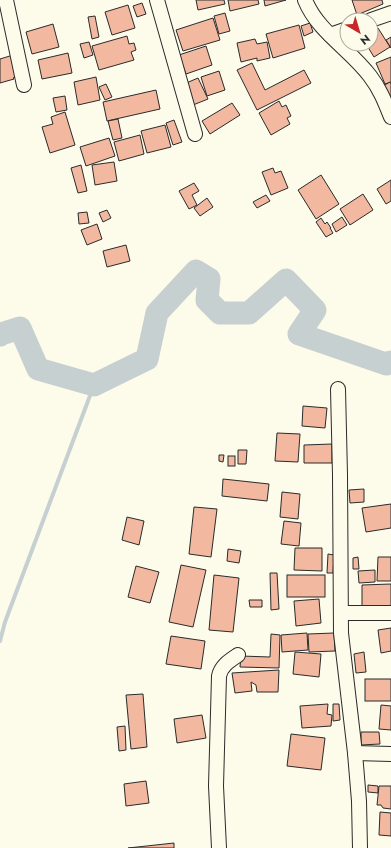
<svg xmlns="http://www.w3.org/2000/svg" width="391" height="848" font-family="Jost,sans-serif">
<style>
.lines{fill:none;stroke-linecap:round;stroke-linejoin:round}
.stream{stroke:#c7d0d0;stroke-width:4}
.river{stroke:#c7d0d0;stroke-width:23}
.building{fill:#f2b8a0;stroke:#2b2b2b}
.minor-casing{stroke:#2b2b2b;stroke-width:16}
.minor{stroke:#fdfbea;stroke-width:14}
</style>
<rect width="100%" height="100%" fill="#fdfbea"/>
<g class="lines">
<path class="stream" d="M0 641 5 622 94 385"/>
<path class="river" d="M0 335 1 334 20 328 38 369 94 385 147 359 157 313 196 271 209 279 207 300 220 313H249L286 280 315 310 299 334 386 364 391 362"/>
</g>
<g class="building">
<path d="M196 0H224L225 4 198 10Z"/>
<path d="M228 0H258L259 4 230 11Z"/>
<path d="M264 0H286L265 6Z"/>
<path d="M352 0H382L383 4 357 15Z"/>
<path d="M142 3 146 14 137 17 133 6Z"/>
<path d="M128 5 135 28 112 35 105 12Z"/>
<path d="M225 13 230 31 219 34 214 16Z"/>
<path d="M95 16 99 37 92 39 88 17Z"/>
<path d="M213 18 220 40 183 51 176 30Z"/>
<path d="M310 23 313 32 304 36 301 26Z"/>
<path d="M53 24 59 47 32 54 26 32Z"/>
<path d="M299 25 305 48 273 58 266 34Z"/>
<path d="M378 28 390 47 374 57 366 44H371V32Z"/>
<path d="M127 36 129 44 134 43 136 50 131 52 134 60 99 70 92 46Z"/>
<path d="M391 37V48L386 40Z"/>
<path d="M255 39 257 44 267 42 270 58 257 61V58L241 62 237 43Z"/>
<path d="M89 42 93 55 84 58 80 44Z"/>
<path d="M206 46 212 65 186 74 179 55Z"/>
<path d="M68 53 72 73 42 79 38 60Z"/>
<path d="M13 55 19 76 13 78 14 79 0 83V59Z"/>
<path d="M391 57V82L385 84 376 63Z"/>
<path d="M252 63 265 90 304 70 311 83 257 110 237 70Z"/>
<path d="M219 71 225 90 207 96 201 77Z"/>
<path d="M96 77 100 100 78 105 74 82Z"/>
<path d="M198 78 208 99 193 105 184 84Z"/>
<path d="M390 82 391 84V100L383 86Z"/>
<path d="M106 84 112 97 105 100 99 87Z"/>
<path d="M156 90 160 109 107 121 103 102Z"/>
<path d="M65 96 67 110 56 112 53 98Z"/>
<path d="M279 101 282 107 286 105 291 116 287 118 290 124 271 135 259 113Z"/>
<path d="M232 103 240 115 210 134 202 121Z"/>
<path d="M65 112 75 145 50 153 42 127 53 124 51 117Z"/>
<path d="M118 119 122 138 113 140 108 121Z"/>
<path d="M174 120 182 142 173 145 166 123Z"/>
<path d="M165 125 171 147 147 153 141 131Z"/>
<path d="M140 135 144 154 119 161 114 142Z"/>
<path d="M109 138 115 156 86 166 80 147Z"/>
<path d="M114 162 117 181 95 185 92 165Z"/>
<path d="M81 165 87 191 78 193 71 168Z"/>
<path d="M273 168 275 173 281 171 288 188 271 195 262 172Z"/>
<path d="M321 175 339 204 316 219 298 190Z"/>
<path d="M391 180V201L386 204 377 189Z"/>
<path d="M194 183 199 191 192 195 197 205 189 209 179 191Z"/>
<path d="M363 194 373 210 350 225 340 209Z"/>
<path d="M266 195 270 201 257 208 253 202Z"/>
<path d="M207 198 213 207 200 216 194 208Z"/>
<path d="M107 210 111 218 103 222 99 213Z"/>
<path d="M87 212 89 223 79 224 78 213Z"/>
<path d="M342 217 347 225 336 232 332 224Z"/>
<path d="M321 218 325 224 327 222 331 228H330L333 233 326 237 316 222Z"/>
<path d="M97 224 102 239 87 245 81 230Z"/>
<path d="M126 245 130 261 107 267 103 251Z"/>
<path d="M303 406 327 408 325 428 302 426Z"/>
<path d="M277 433 300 434 298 462 275 461Z"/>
<path d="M332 444V463H304V445Z"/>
<path d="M238 450H247L246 464H238Z"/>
<path d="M219 455H224L223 462 219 461Z"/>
<rect x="228" y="456" width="7" height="10"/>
<path d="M223 479 269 484 267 501 222 496Z"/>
<path d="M364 489V502L350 503 349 490Z"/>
<path d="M282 492 300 494 298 519 280 517Z"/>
<path d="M391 504V528L366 532 362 508Z"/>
<path d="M194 507 217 509 211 557 189 554Z"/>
<path d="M127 517 144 521 139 545 122 540Z"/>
<path d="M284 521 301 523 299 546 281 544Z"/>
<path d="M295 548H322V571L294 570Z"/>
<path d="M228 549 241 551 239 563 227 561Z"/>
<path d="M328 554 334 555 333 573H327Z"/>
<path d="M358 557 359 569H353V558Z"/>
<path d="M378 557H391V581H377Z"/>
<path d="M181 565 206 570 193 627 169 622Z"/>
<path d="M136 566 159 572 150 603 128 597Z"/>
<path d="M375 570V582L359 583 358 571Z"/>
<path d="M270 573H277L279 609 271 610Z"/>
<path d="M214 575 239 578 233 632 209 630Z"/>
<rect x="287" y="575" width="38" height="22"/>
<path d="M391 584V606H362V585Z"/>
<path d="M319 599 321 623 296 626 294 601Z"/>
<path d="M249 600H262V607H250Z"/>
<path d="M391 628V651L381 653 378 630Z"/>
<path d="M307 633 308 650 282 652 281 635Z"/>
<path d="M334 633 335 651 309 652 308 634Z"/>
<path d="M271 634 280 635 279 668 240 667 241 656 270 657Z"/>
<path d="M171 636 205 641 201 669 166 664Z"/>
<path d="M295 652 321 654 319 677 293 674Z"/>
<path d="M364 652 366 672 356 673 354 654Z"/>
<path d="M279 670 278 692H257L256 685 251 682 252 691 235 693 232 673Z"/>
<rect x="365" y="679" width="26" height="22"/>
<path d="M143 694 147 747 131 749 126 695Z"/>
<path d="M328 704 327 714 332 715 331 726 302 728 300 706Z"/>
<path d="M333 704H339L340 720 333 721Z"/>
<path d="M381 705 391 706V730L379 729Z"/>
<path d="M202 715 206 738 177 743 174 719Z"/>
<path d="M125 726 126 750 119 751 117 727Z"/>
<path d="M361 732H379L380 744 361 745Z"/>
<path d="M291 734 325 738 321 770 287 766Z"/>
<path d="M146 781 149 803 126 806 124 784Z"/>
<path d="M368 785 378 786V793L368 792Z"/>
<path d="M379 786H391V809L383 808 381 805H377Z"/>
<path d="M380 812 391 813V836L379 835Z"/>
<path d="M174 843V848H128Z"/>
</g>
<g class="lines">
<g class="minor-casing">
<g id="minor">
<path d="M6 0 24 85"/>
<path d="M157 0 195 134"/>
<path d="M305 0C318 32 350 49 370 76 380 89 385 102 391 117"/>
<path d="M371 20 391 13"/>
<path d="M330 35 347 29"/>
<path d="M338 389 340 475 341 633 355 753 359 801 360 848"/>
<path d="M341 613H391"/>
<path d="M355 753 391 754"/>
<path d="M219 848 216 786 219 676C221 666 229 661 238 655"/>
</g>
</g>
<use href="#minor" class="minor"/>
</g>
<g transform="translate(359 32) rotate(142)"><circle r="19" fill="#fdfbea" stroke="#a9a89e"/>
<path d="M0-3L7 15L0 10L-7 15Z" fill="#c62828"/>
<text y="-6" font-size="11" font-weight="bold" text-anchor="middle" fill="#2b2b2b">N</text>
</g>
</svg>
